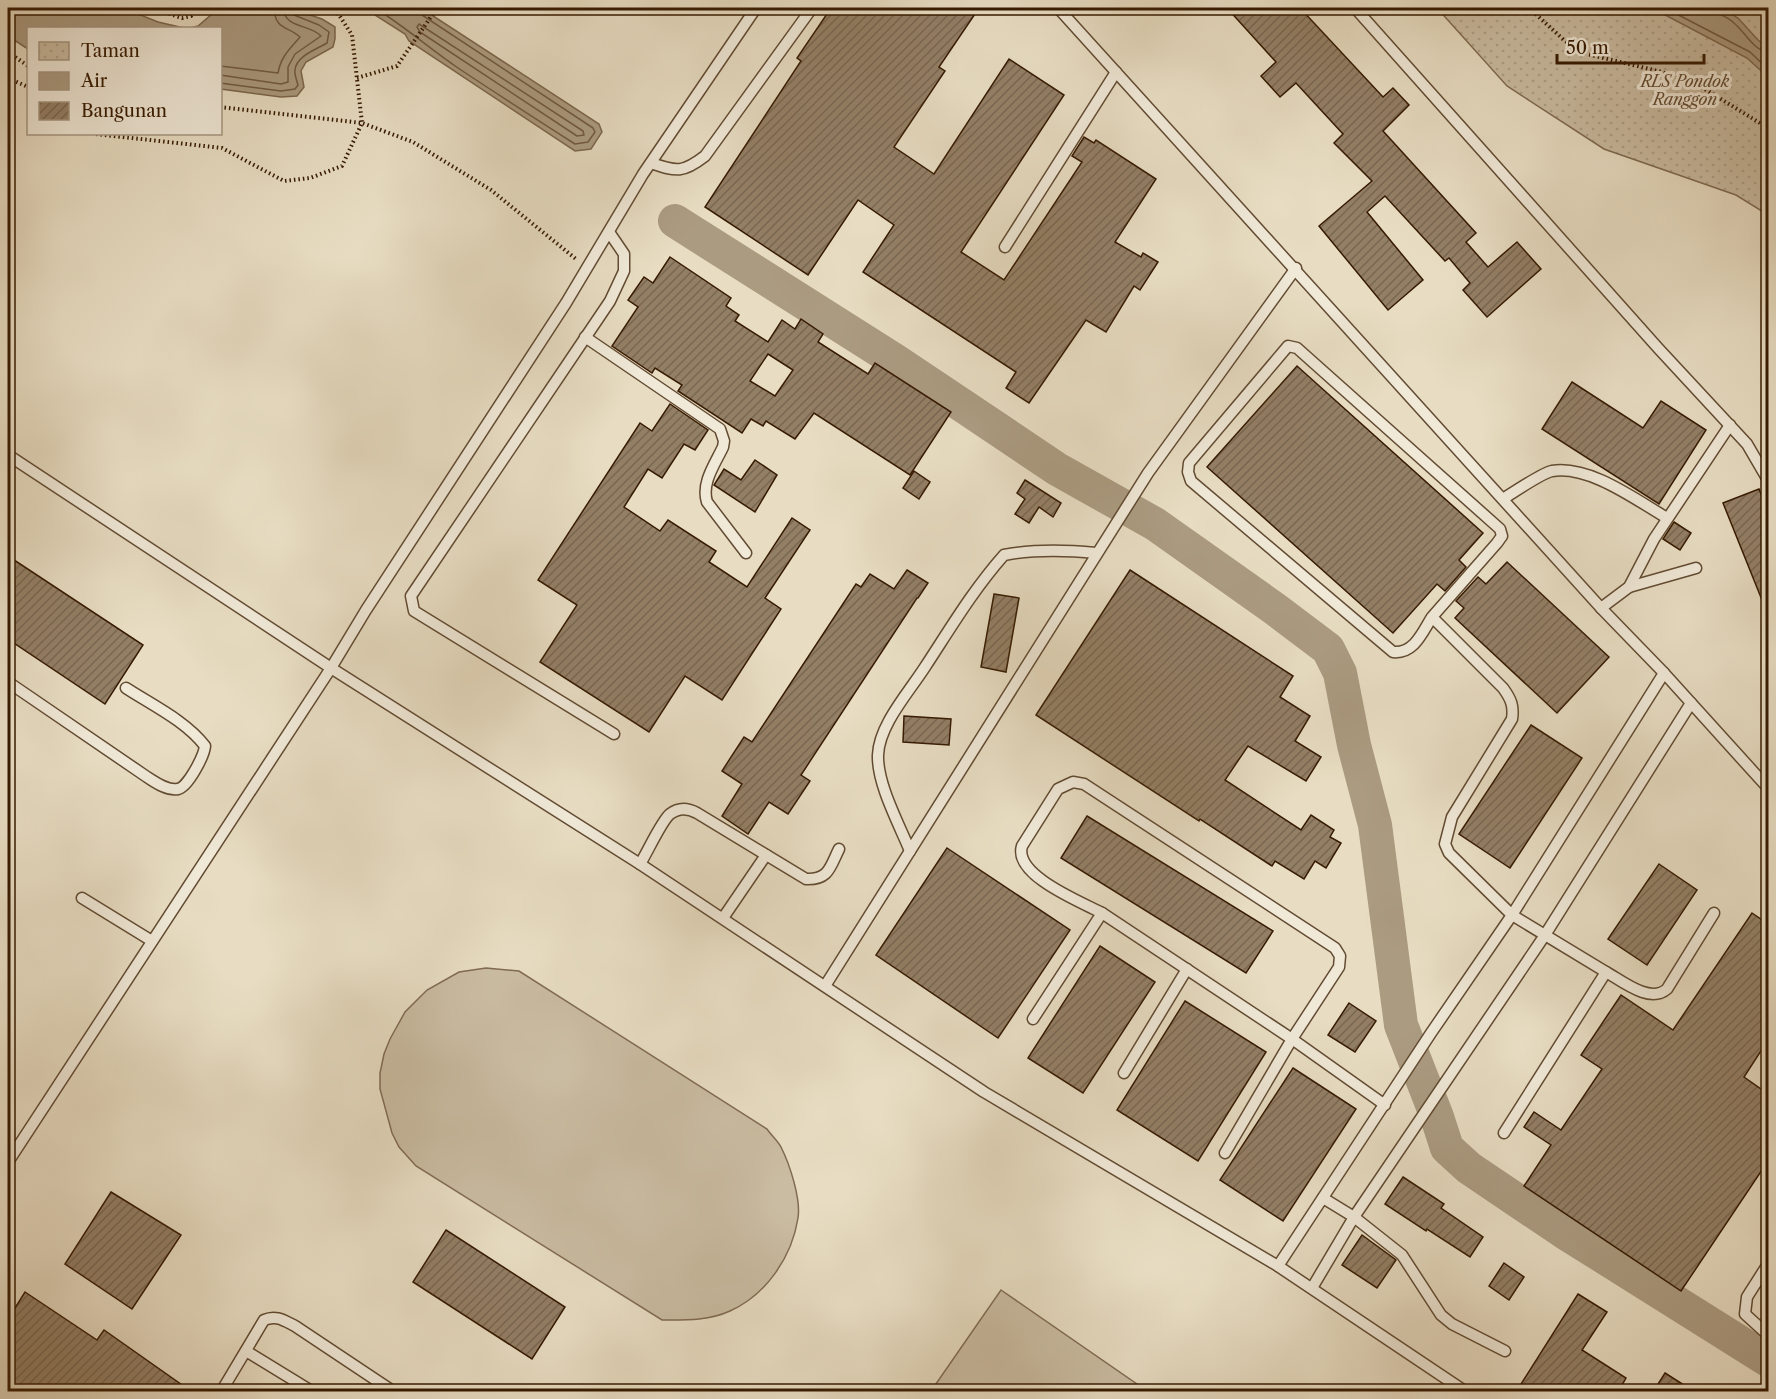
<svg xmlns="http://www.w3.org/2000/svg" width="1776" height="1399" font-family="'Libre Caslon Text',serif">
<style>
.green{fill:#cabca2;stroke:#806b52;stroke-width:1.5}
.park{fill:url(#park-dots);stroke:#806b52;stroke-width:1.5}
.water{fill:#ab9b81;stroke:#7c674e;stroke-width:1.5}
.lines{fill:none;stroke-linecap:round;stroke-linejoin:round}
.shore{stroke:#705a41;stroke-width:1.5}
.river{stroke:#ab9b81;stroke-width:34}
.building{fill:url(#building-hatch);stroke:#361a01;stroke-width:1.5;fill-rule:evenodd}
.service-casing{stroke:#624b32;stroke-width:13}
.path{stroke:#361a01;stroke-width:4;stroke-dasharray:1.5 3;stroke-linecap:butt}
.service{stroke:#f0e9d8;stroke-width:10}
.labels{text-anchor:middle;stroke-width:6;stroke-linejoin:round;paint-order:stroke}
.park-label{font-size:16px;font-style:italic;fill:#624b31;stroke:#f0e9d8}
</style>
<defs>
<pattern id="park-dots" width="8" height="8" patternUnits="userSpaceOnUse" patternTransform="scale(1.5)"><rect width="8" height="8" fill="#cabca2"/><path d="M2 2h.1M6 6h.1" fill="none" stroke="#aea18a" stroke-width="1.8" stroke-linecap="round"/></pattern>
<pattern id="building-hatch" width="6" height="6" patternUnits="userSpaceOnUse" patternTransform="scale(1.5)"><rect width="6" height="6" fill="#937f66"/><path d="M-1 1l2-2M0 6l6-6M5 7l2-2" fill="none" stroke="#796752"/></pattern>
</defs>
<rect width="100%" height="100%" fill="#e8ddc3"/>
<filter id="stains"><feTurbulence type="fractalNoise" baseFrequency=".00333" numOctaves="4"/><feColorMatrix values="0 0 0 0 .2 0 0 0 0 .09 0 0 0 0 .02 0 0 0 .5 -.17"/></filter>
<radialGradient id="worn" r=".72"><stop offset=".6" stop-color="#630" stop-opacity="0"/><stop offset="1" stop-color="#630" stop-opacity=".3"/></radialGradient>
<g class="green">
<path d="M486 968 519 971 767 1129C771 1135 778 1141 781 1147 790 1165 801 1199 798 1218 792 1257 766 1295 730 1311 708 1321 685 1320 662 1320L416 1166 399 1147 392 1133 380 1089V1073L384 1054 390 1039 405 1012 427 990 459 972Z"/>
<path d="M1001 1290 1147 1391H931Z"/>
</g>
<path class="park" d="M1437 8H1768V215L1736 195 1604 149 1507 86Z"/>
<g class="water">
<path d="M8 8H123L158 22 184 28H28V49L8 36Z"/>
<path d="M219 8H289L322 19 335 27V39L333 47 306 62 301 71 304 87 297 96 281 97 221 89 220 28H190L198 26Z"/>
<path d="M364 8H421L599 124 602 132 591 149 575 151 409 41 405 34Z"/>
<path d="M1652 8H1721L1738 18 1758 40 1768 48V77L1747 58Z"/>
</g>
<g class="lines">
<g class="shore">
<path d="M375 8C404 26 429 48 458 68 497 94 536 119 575 144L588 142 595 132 593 128 422 15 418 8"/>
<path d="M1665 8 1750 52 1768 69"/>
<path d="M1719 8 1720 14C1725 17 1730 19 1734 23 1745 32 1753 50 1768 52"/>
<path d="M419 24 583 131 584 135 577 136 420 32 417 27Z"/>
<path d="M220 66 278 73C281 56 290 49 300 37 288 26 275 30 274 8"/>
<path d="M220 75 281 84 288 82V67L295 54 321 36C310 24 285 29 283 8"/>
<path d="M220 83 281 91 295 89 298 85C297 81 294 74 295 70 296 56 317 49 327 43L329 32 319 25 294 15 291 8"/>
</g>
<path class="river" d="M675 221 896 361 1057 469 1155 524 1275 609 1328 649 1340 673 1354 745 1375 825 1401 1025 1437 1117 1447 1148 1469 1168 1564 1232 1768 1360"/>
</g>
<g class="building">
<path d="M831 8H979L939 67 945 71 894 147 934 174 1009 59 1064 95 961 252 1004 280 1082 162 1072 156 1084 137 1094 143 1096 140 1156 179 1115 242 1141 257 1143 253 1158 262 1140 290 1134 286 1106 332 1086 320 1029 403 1006 388 1016 372 863 272 894 225 858 200 808 275 705 207 801 61 797 58Z"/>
<path d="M1227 8H1300L1383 97 1393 88 1409 105 1383 131 1476 233 1466 242 1488 267 1517 242 1541 269 1487 317 1463 290 1470 283 1449 258 1445 261 1385 196 1367 212 1423 280 1388 310 1319 226 1372 181 1334 143 1343 134 1296 83 1280 97 1261 76 1276 62Z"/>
<path d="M670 257 731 298 726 306 739 315 735 321 768 342 782 320 795 329 801 319 823 334 818 342 868 374 875 363 951 412 910 475 814 413 795 439 766 421 763 426 751 419 742 433 678 391 682 385 655 368 652 373 612 346 638 307 628 300 644 277 653 283ZM768 354 793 370 775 396 750 381Z"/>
<path d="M1297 366 1483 533 1459 560 1466 567 1445 591 1437 584 1393 633 1207 467Z"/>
<path d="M1572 382 1643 428 1661 401 1706 430 1659 504 1542 429Z"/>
<path d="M670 404 708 430 695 450 684 444 662 478 648 469 624 507 660 531 668 520 716 551 709 562 747 587 792 518 810 530 765 598 781 609 722 700 685 676 649 732 540 662 577 605 538 580 640 423 652 431Z"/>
<path d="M755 460 777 475 755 512 714 485 724 469 741 480Z"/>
<path d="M914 471 930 482 919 499 903 488Z"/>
<path d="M1025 480 1061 503 1053 517 1039 507 1029 523 1015 514 1025 499 1017 493Z"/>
<path d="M1759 489 1768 512V615L1723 503Z"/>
<path d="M1674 522 1691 533 1680 550 1663 539Z"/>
<path d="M8 556 143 645 105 704 8 639Z"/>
<path d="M1507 562 1609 657 1557 713 1455 618 1464 608 1456 601 1478 577 1486 584Z"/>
<path d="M907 570 928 583 918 598H917L801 775 810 781 788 814 769 802 748 834 722 816 742 784 722 771 744 737 752 742 856 584 861 587 870 574 894 589Z"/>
<path d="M1130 570 1293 676 1280 697 1310 716 1295 741 1321 757 1306 781 1248 746 1225 780 1301 830 1311 815 1334 830 1330 837 1341 843 1326 868 1315 861 1304 879 1275 861 1272 866 1200 819 1199 821 1036 715Z"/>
<path d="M994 594 1019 598 1006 672 981 667Z"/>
<path d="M904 716 951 719 949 745 903 742Z"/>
<path d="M1531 725 1582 758 1510 868 1459 834Z"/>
<path d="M1087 816 1273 931 1246 973 1061 858Z"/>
<path d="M947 848 1070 930 998 1038 876 955Z"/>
<path d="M1659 864 1697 890 1647 965 1608 939Z"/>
<path d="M1752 913 1768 924V1040L1744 1077 1768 1094V1161L1681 1291 1524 1186 1551 1145 1524 1127 1534 1112 1561 1130 1602 1069 1581 1055 1621 995 1673 1030Z"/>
<path d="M1100 946 1155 982 1083 1093 1028 1058Z"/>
<path d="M1185 1001 1266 1052 1198 1161 1117 1110Z"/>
<path d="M1349 1003 1376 1021 1355 1052 1328 1035Z"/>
<path d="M1293 1068 1356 1109 1283 1221 1220 1180Z"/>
<path d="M1403 1177 1444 1204 1441 1208 1483 1237 1470 1257 1427 1229 1426 1231 1385 1204Z"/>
<path d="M111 1192 181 1235 132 1309 65 1264Z"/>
<path d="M446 1230 565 1307 532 1359 413 1282Z"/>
<path d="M1362 1235 1396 1260 1377 1288 1342 1265Z"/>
<path d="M1504 1263 1524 1277 1509 1300 1489 1286Z"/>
<path d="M25 1292 97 1340 104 1330 192 1392H8V1319Z"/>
<path d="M1578 1294 1607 1312 1582 1350 1626 1378 1618 1392H1516Z"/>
<path d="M1665 1373 1695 1392H1653Z"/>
</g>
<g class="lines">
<g class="service-casing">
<g id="service">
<path d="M1058 8 1601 608 1664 673 1768 788"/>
<path d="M1355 8 1658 348 1747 444 1768 480"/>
<path d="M651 163C677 172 683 173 705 156L812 8"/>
<path d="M609 232 624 254V271L610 301 411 596 414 611 614 734"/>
<path d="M1005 247 1116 72"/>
<path d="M585 337 720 429 724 441 723 447C715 464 701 483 707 502L746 553"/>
<path d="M8 455 331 668 640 864 984 1092 1278 1266 1466 1392"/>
<path d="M1503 499C1514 492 1542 473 1552 471 1590 465 1636 500 1667 518"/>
<path d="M1629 587 1696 568"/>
<path d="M1601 608 1629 587 1654 539 1730 425"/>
<path d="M1432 617C1422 633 1414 654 1393 652L1191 481 1188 472 1189 463 1288 346 1297 348 1500 529 1502 536 1497 543 1432 617 1503 688C1511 699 1514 706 1512 719L1452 817 1445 844 1449 853 1512 915 1606 972 1504 1133"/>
<path d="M8 682 147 777C155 782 167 791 178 789 188 787 204 756 205 746 186 721 152 705 126 688"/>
<path d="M910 851C899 824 877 784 878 755 879 725 909 692 925 667 950 629 973 590 1004 555 1035 549 1065 550 1096 553"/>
<path d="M640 864C647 853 662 820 670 814 679 807 688 808 697 813L806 879C829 880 830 867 839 849"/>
<path d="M82 898 152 941"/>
<path d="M1102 913 1292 1039 1385 1105"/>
<path d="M723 918 766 855"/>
<path d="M1606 972C1622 981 1650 1004 1667 989L1714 913"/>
<path d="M825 986 1148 473 1296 268"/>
<path d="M1033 1019 1102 913C1081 902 1013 875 1022 846L1058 789 1073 782 1084 784 1335 948 1340 956 1339 967 1292 1039 1225 1153"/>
<path d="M1124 1073 1187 969"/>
<path d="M8 1162 331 668 366 610 566 303 643 174 756 8"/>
<path d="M1323 1198 1354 1217 1402 1255 1441 1315 1452 1324 1505 1351"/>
<path d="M1768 1264 1747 1297 1745 1314 1768 1335"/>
<path d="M1278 1266 1431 1033 1512 915 1664 673"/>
<path d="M1312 1288 1354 1217 1545 935 1691 703"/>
<path d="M246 1351 313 1392"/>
<path d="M221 1392 264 1320C276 1315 283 1320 295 1326L394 1392"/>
</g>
</g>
<g class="path">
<path d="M152 8 182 18 191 16 198 8"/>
<path d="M1529 8 1565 41 1587 54 1662 72 1703 88 1768 128"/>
<path d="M8 52 28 66"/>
<path d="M8 78 28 87"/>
<path d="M357 78 397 66 437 8"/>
<path d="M220 107 362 123 413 142 491 190 576 259"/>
<path d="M96 134 222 148 284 181 310 178 342 166 362 123 352 35 339 15 330 8"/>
</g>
<use href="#service" class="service"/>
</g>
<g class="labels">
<g class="park-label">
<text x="1685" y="87">RLS Pondok<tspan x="1685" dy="18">Ranggon</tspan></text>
</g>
</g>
<rect width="1776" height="1399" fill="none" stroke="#e8ddc3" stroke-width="30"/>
<rect x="9" y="9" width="1758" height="1381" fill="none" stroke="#361a01" stroke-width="3"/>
<rect x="15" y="15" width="1746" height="1369" fill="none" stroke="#361a01" stroke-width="1.5"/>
<rect x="27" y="27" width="195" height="108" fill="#f0e9d8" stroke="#a69682" stroke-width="1.5"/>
<rect x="39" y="42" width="30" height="18" fill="url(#park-dots)" stroke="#a69682" stroke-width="1.5"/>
<text x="81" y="57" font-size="18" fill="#361a01">Taman</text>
<rect x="39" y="72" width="30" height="18" fill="#ab9b81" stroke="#a69682" stroke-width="1.5"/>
<text x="81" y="87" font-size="18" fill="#361a01">Air</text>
<rect x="39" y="102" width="30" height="18" fill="url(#building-hatch)" stroke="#a69682" stroke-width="1.5"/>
<text x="81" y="117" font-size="18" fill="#361a01">Bangunan</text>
<path d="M1557 54v9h147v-9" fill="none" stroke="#361a01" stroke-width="3"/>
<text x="1566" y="54" font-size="18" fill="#361a01" stroke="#f0e9d8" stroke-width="4.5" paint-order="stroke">50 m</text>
<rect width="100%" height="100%" filter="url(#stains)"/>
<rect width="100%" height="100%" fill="url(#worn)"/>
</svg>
